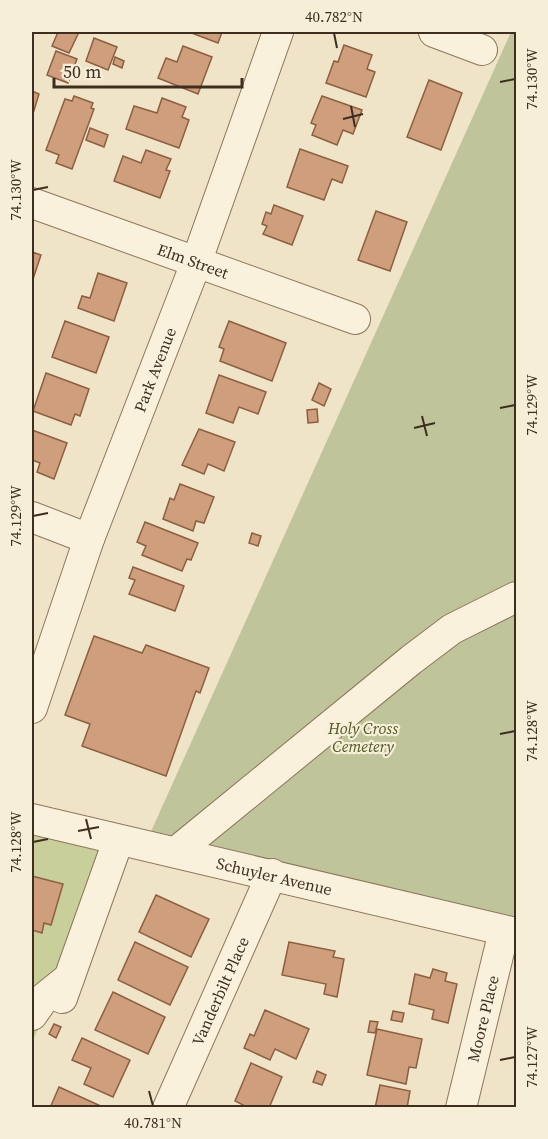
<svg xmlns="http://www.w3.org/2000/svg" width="548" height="1139" font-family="'Source Serif 4',serif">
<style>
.green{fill:#c9cf9b}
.cemetery{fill:#bfc49a}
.building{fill:#cf9f7d;stroke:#8d5f41;stroke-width:1.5}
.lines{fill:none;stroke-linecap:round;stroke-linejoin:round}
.minor-casing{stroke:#8d765c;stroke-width:32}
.minor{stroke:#faf1dc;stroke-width:30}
.ticks{fill:none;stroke:#3d2e20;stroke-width:2}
.labels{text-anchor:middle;stroke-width:4.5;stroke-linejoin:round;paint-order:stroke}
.street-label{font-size:16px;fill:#3d2e20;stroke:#f7eed8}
.park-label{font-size:16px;font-style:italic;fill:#4d5a26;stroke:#f7eed8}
.neatline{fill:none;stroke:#3d2e20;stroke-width:2}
.ticks-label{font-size:15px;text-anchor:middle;fill:#3d2e20}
</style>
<rect width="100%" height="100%" fill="#f0e4c8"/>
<path class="green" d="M32 819 105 838 44 1017 32 1042Z"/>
<path class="cemetery" d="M511 32H516V933L144 847Z"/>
<g class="building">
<path d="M58 32H79L69 53 52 46Z"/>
<path d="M189 32H222L218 43Z"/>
<path d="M94 38 117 47 108 70 86 61Z"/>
<path d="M344 45 372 55 367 69 375 72 366 97 326 83 334 61 338 62Z"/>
<path d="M183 46 212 57 198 94 158 78 166 58 177 62Z"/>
<path d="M56 51 77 59 68 83 47 75Z"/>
<path d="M115 57 124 61 122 68 113 64Z"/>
<path d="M429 80 462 93 441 150 407 137Z"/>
<path d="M32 91 39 94 32 117Z"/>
<path d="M74 96 93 103 91 108 94 109 72 169 56 163 59 155 46 150 65 99 72 101Z"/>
<path d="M322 96 362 110 353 134 343 130 337 145 312 135 316 125 311 123Z"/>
<path d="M162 98 186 107 182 117 189 120 179 148 126 129 134 106 157 113Z"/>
<path d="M90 128 108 135 104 147 86 140Z"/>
<path d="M300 149 348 166 342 183 332 179 324 200 287 187Z"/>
<path d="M146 150 171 159 166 170 170 171 160 198 114 181 123 156 141 163Z"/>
<path d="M274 205 303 216 292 245 263 234 267 226 262 224 266 212 271 214Z"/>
<path d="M376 211 407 222 390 271 358 260Z"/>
<path d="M32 252 41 255 32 282Z"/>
<path d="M98 273 127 283 114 321 78 308 82 296 90 298Z"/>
<path d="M65 321 109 337 96 373 52 357Z"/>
<path d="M229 321 286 343 272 381 220 361 224 349 219 347Z"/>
<path d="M46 373 89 389 80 416 75 414 71 425 33 411Z"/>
<path d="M219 375 266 392 258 414 239 407 233 423 206 413Z"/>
<path d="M319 383 331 389 324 406 312 400Z"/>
<path d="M317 409 318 422 308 423 307 410Z"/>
<path d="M199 429 235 442 224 471 208 464 204 474 182 465Z"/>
<path d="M32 430 67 443 54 479 37 472 40 463 32 460Z"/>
<path d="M180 484 214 497 204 523 196 521 193 531 163 519 170 498 174 500Z"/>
<path d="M145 522 198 543 191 560 187 559 182 571 142 555 146 546 137 542Z"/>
<path d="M252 533 261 536 258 546 249 543Z"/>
<path d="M133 567 184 586 175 611 129 594 135 580 129 578Z"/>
<path d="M94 636 142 653 146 645 209 668 200 693 196 691 166 776 82 746 90 724 65 715Z"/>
<path d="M32 876 63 884 51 925 44 923 42 933 32 930Z"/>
<path d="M156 895 209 919 191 957 139 932Z"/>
<path d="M135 942 188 967 170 1005 118 980Z"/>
<path d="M289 942 335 951 333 957 344 959 337 997 324 994 326 984 282 975Z"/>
<path d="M433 969 447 973 445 981 457 984 448 1023 432 1019 434 1010 409 1004 415 974 430 978Z"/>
<path d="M113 992 165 1017 148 1054 95 1030Z"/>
<path d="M265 1010 309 1029 296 1059 275 1049 270 1060 244 1048 250 1034 254 1036Z"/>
<path d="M393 1011 404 1013 402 1022 391 1020Z"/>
<path d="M370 1021 378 1022 375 1033 368 1032Z"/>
<path d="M54 1024 61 1027 56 1038 49 1034Z"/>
<path d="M377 1029 422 1039 416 1068 409 1067 406 1084 367 1075Z"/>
<path d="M82 1038 130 1060 113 1097 84 1084 91 1068 72 1060Z"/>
<path d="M251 1063 282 1077 269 1108H249L235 1101Z"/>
<path d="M317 1071 326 1075 322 1085 313 1082Z"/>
<path d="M380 1085 410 1091 407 1108H375Z"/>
<path d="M59 1087 105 1108H50Z"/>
</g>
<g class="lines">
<g class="minor-casing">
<g id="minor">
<path d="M434 32 482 50"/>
<path id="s1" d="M32 203 355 319"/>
<path d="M32 517 89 539"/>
<path id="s2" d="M32 708 89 539 196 263 278 32"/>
<path id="s3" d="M32 819 516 933"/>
<path d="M176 852 411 660 452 629 516 597"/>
<path d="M62 998 118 841"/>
<path d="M32 1015 44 998 69 978"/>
<path id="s4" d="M168 1108 272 874"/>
<path id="s5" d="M461 1108 504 931"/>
</g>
</g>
<use href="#minor" class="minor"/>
</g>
<path class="ticks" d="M334 33 337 48M500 82 515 79M351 106 355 127M343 119 363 114M33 190 48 187M500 408 515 405M422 416 427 436M414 428 435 423M33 516 48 513M500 734 515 731M86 819 91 839M78 831 99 827M33 842 48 839M500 1060 515 1057M149 1091 153 1106"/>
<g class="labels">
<g class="street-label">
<text dy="6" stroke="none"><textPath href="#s1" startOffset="171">Elm Street</textPath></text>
<text dy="6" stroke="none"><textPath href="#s2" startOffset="360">Park Avenue</textPath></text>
<text dy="6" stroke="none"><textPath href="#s3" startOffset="249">Schuyler Avenue</textPath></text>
<text dy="6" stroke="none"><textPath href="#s4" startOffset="128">Vanderbilt Place</textPath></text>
<text dy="6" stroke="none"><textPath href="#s5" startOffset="92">Moore Place</textPath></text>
</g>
<g class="park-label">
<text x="363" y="734">Holy Cross<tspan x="363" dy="18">Cemetery</tspan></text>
</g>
</g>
<rect width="548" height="1139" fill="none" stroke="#f7eed8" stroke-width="66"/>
<path d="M54 78v9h188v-9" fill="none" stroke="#3d2e20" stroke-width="3"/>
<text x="63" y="78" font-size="18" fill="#3d2e20" stroke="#f7eed8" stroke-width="4.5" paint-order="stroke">50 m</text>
<rect x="33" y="33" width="482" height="1073" class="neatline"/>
<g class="ticks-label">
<text x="334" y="22">40.782°N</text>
<text transform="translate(532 79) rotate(-90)" y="5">74.130°W</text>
<text transform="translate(16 190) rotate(-90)" y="5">74.130°W</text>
<text transform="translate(532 405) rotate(-90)" y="5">74.129°W</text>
<text transform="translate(16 516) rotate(-90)" y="5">74.129°W</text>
<text transform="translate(532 731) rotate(-90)" y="5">74.128°W</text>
<text transform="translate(16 842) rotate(-90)" y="5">74.128°W</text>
<text transform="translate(532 1057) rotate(-90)" y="5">74.127°W</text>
<text x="153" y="1128">40.781°N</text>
</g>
</svg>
